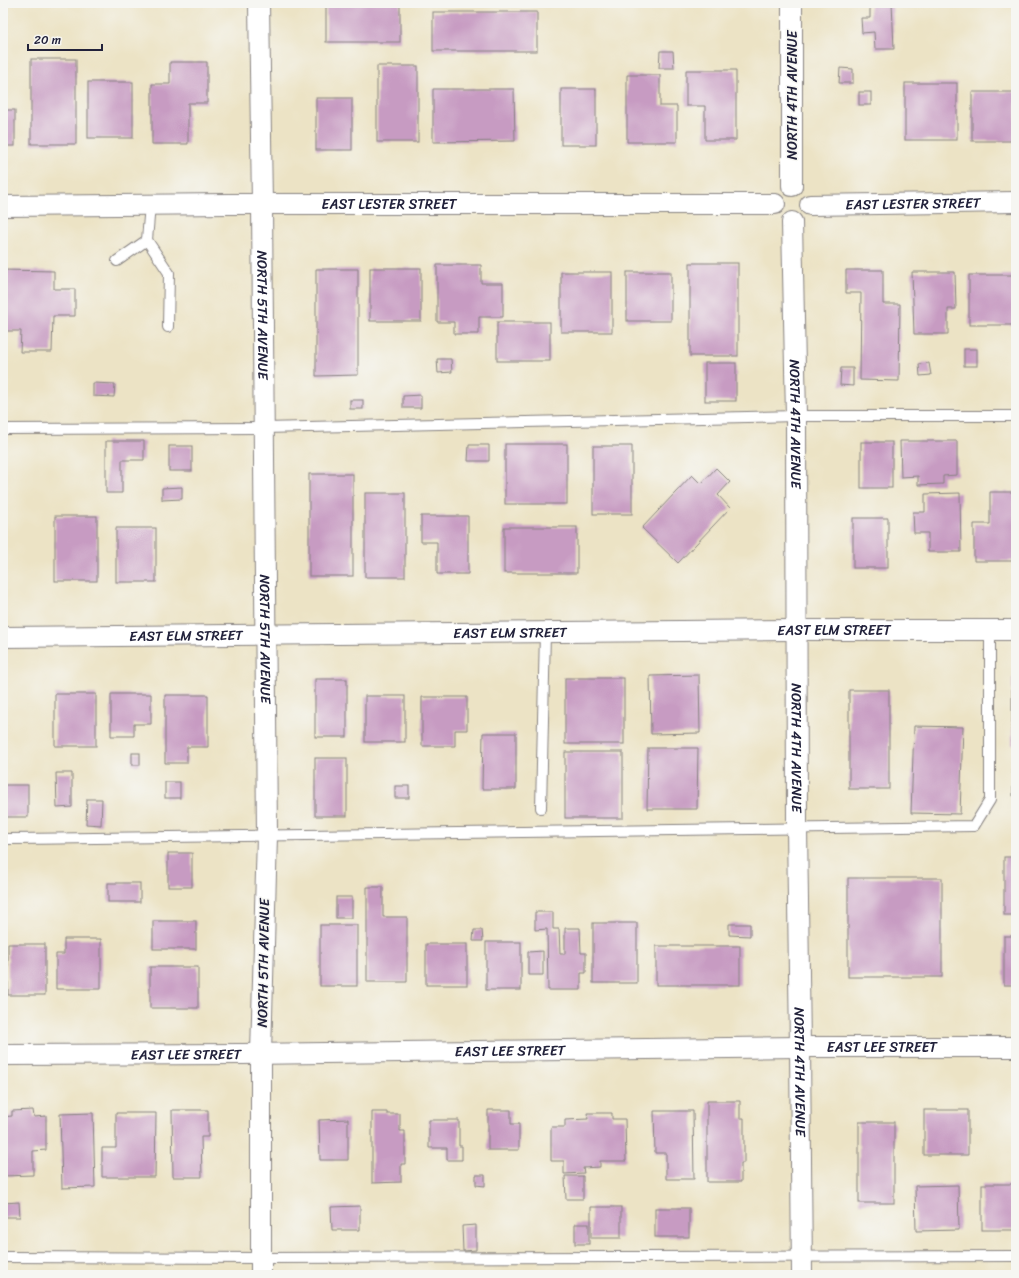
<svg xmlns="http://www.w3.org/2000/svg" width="1019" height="1278" font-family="Sriracha,sans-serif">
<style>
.building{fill:#c79bc2}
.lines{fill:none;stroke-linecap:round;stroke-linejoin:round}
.lane-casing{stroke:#878280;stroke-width:12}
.street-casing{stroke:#878280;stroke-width:22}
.lane{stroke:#fff;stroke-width:10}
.street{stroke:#fff;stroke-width:20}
.labels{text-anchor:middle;stroke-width:3;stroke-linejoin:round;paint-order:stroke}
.street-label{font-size:14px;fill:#22223b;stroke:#f6f6f2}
</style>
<rect width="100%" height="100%" fill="#f6f6f2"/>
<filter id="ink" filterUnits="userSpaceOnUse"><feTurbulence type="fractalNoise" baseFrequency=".025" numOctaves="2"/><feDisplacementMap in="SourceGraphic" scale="8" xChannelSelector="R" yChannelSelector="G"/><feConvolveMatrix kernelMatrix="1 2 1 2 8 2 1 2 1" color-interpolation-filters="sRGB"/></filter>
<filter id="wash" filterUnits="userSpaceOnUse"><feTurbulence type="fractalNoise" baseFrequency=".012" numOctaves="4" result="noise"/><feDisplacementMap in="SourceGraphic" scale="16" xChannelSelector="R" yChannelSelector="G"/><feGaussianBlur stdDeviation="0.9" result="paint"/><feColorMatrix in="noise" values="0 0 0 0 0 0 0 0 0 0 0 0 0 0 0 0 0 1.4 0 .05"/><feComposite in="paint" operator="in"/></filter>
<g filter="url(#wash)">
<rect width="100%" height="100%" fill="#ece3c5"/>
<g id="blocks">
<g class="building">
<rect x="326" y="3" width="74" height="39"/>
<path d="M870 3H892L894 49H875L874 32 862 33 861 18H870Z"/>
<rect x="433" y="12" width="104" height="39"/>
<path d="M660 51H673L674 68H659Z"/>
<rect x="31" y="59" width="45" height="85"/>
<path d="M170 62H207V103H188V144H152V84H170Z"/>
<rect x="377" y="66" width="41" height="76"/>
<path d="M840 68 853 69V83H839Z"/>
<path d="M686 70H736V140H705V106H686Z"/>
<path d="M627 75H660V106H677V142H627Z"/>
<rect x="88" y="82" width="45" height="56"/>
<rect x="905" y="83" width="52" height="57"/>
<path d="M433 89H514L515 141 433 142Z"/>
<rect x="561" y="89" width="35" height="56"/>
<rect x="859" y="92" width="12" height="13"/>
<rect x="972" y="92" width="44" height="49"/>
<rect x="316" y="98" width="36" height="52"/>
<rect x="3" y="110" width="12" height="36"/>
<rect x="690" y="263" width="48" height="93"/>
<path d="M437 265H481V283H503V317H479V334H454V322H437Z"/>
<rect x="370" y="268" width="51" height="53"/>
<path d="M316 269H358V375L316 376Z"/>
<path d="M3 270 54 271V289H75V316H53L52 352H20L21 331H3Z"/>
<path d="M846 270H883V304H900L899 381 860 380 861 293H846Z"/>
<rect x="561" y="272" width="51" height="60"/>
<rect x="627" y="272" width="44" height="49"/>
<path d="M912 272H955L956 309H948V334H914Z"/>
<rect x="969" y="275" width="47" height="50"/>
<rect x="497" y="322" width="53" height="39"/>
<rect x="964" y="349" width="13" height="17"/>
<path d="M437 359H451L452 372 438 373Z"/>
<rect x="705" y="363" width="31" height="38"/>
<path d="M929 363 931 375 920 376 919 364Z"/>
<path d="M841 368H853V386L840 385Z"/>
<path d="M93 383 115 384 114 397 93 396Z"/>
<path d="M421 395V408H403V396Z"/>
<rect x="350" y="400" width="13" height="9"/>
<path d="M106 441H144V460H122V493H106Z"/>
<path d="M900 441H957V475L943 476V484L918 485V476L901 477Z"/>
<rect x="861" y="442" width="31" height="46"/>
<rect x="505" y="444" width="62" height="60"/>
<path d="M469 445H489V461H468Z"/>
<rect x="169" y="446" width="23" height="25"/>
<rect x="593" y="446" width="39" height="68"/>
<path d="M716 468 730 482 718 495 730 508 678 563 642 528 692 475 701 484Z"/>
<rect x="309" y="474" width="44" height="102"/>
<path d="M182 487V499L162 500V488Z"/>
<path d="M990 492H1016V561H974V524H990Z"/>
<rect x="365" y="493" width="40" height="84"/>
<path d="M960 493 961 552H928V533H914L913 512H925V494Z"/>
<rect x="55" y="516" width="42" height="65"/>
<path d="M421 516H468V574H437V542H421Z"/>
<rect x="853" y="518" width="35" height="50"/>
<rect x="504" y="527" width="73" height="46"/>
<rect x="116" y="528" width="40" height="54"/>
<path d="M699 675 700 733 651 734 650 676Z"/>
<rect x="565" y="678" width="59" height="66"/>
<rect x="1012" y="678" width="4" height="67"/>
<rect x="315" y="679" width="32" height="58"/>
<rect x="849" y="690" width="40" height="99"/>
<rect x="55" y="694" width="41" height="52"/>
<path d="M111 694H151V724H134V736H111Z"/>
<path d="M165 695H208V747H187V763H165Z"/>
<rect x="365" y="696" width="40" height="46"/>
<path d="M422 697H467V730H455V746H422Z"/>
<path d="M914 726 963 727 960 814 911 813Z"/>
<path d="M483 733H516V789H482Z"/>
<path d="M648 748H698L697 809H647Z"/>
<rect x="565" y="752" width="58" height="66"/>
<rect x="132" y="753" width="8" height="12"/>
<path d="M1012 755H1016V796H1013Z"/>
<rect x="315" y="758" width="32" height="58"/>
<path d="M56 773H72V807L57 808Z"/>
<rect x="165" y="782" width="15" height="16"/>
<rect x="3" y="785" width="25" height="32"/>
<rect x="395" y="786" width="14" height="12"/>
<path d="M87 799H102L101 825 86 824Z"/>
<rect x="168" y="853" width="24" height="34"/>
<rect x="1004" y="857" width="12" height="58"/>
<rect x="848" y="878" width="94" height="99"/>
<rect x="108" y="883" width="32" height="19"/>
<path d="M367 887H383V917H407V982H367Z"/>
<rect x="336" y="897" width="16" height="21"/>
<path d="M535 912H553V929H559L560 954H565V928H580L581 953H586V973H581V990H548L547 929 535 930Z"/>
<rect x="153" y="921" width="43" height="28"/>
<rect x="593" y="923" width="44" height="60"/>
<path d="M729 924H750V936L729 935Z"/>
<rect x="320" y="925" width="37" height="61"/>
<path d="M474 930H482L483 941H473Z"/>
<rect x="1004" y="936" width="12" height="49"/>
<path d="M64 939H101V989H56V954H64Z"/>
<rect x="486" y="942" width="35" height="48"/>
<rect x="8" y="944" width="37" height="51"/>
<rect x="426" y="944" width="41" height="41"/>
<rect x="656" y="946" width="84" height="39"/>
<path d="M543 951V975H528V952Z"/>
<rect x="150" y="967" width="48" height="41"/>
<path d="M707 1101H740V1118H744V1163H741V1182H707Z"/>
<path d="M33 1110 34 1117 46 1116V1150L33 1151V1175L3 1176V1117L12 1116V1111Z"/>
<path d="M172 1110H208V1137H201L202 1177H173Z"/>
<path d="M488 1110H511V1124H519V1150H488Z"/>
<rect x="924" y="1110" width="44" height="45"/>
<path d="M654 1111H693L694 1179H666V1153H655Z"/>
<path d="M372 1112H387V1114H400V1131H405V1164H401V1182L372 1183Z"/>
<path d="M93 1113 95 1187 62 1188 60 1114Z"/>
<path d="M116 1113H156L155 1177H102V1148H116Z"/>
<path d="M587 1113H612V1119H625L626 1161H600V1167L583 1168 584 1173 564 1174V1161H551V1127H565V1120L588 1119Z"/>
<path d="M348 1119V1160H320L319 1120Z"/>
<path d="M429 1120H459V1146H462V1160H447V1148H429Z"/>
<rect x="859" y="1122" width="35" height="81"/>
<path d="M476 1175H485V1186L476 1185Z"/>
<path d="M565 1176H583V1199H566Z"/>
<rect x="982" y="1184" width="34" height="46"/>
<path d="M958 1185 959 1230 916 1231 915 1186Z"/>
<path d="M19 1202 20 1217H3V1203Z"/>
<path d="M360 1206V1230H332L331 1207Z"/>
<rect x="591" y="1207" width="30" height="31"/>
<rect x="655" y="1208" width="34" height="29"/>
<rect x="575" y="1224" width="14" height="20"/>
<path d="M476 1225V1250L463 1251 462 1226Z"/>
<rect x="169" y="1273" width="35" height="2"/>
</g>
</g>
</g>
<g filter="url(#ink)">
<use href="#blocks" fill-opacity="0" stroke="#878280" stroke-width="1"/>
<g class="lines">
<g class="lane-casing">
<g id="lane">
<path d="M147 240 169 273 168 327"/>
<path d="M117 261 147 240 150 205"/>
<path d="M3 429 264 428 796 416H1016"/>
<path d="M541 808 545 632"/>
<path d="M3 839C327 836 651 829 974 826L990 800V630"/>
<path d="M3 1257 261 1258 1016 1256"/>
</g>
</g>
<g class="street-casing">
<g id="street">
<path id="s1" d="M259 3 262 204 267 836 261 1053V1275"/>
<path d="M792 3V186"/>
<path id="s2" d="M810 205 1016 202"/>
<path id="s3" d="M3 206 230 204H775"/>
<path id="s4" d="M792 222 796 416 797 827 800 1047 802 1275"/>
<path id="s5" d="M3 637 796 630H1016"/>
<path id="s6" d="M3 1055 242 1054 800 1047H1016"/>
</g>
</g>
<use href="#lane" class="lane"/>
<use href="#street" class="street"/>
</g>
</g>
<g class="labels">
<g class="street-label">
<text transform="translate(792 95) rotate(-90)" y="5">NORTH 4TH AVENUE</text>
<text dy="5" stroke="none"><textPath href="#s2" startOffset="103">EAST LESTER STREET</textPath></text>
<text dy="5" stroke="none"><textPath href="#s3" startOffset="386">EAST LESTER STREET</textPath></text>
<text dy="5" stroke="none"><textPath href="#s1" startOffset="312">NORTH 5TH AVENUE</textPath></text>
<text dy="5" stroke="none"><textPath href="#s4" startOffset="202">NORTH 4TH AVENUE</textPath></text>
<text dy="5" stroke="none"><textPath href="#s5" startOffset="831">EAST ELM STREET</textPath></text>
<text dy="5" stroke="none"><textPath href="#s5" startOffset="507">EAST ELM STREET</textPath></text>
<text dy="5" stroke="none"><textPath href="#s5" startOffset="183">EAST ELM STREET</textPath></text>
<text dy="5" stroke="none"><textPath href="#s1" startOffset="636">NORTH 5TH AVENUE</textPath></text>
<text dy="5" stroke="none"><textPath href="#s4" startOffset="526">NORTH 4TH AVENUE</textPath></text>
<text transform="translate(263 963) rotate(-89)" y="5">NORTH 5TH AVENUE</text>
<text dy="5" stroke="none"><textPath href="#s6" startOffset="879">EAST LEE STREET</textPath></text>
<text dy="5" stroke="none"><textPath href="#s6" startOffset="507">EAST LEE STREET</textPath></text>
<text dy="5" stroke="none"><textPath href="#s6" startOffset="183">EAST LEE STREET</textPath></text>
<text dy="5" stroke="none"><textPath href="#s4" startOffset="850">NORTH 4TH AVENUE</textPath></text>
</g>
</g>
<rect width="1019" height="1278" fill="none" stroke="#f6f6f2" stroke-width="16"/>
<path d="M28 44v6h74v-6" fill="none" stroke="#22223b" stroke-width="2"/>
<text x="34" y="44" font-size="12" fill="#22223b" stroke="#f6f6f2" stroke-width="3" paint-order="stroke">20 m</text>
</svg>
